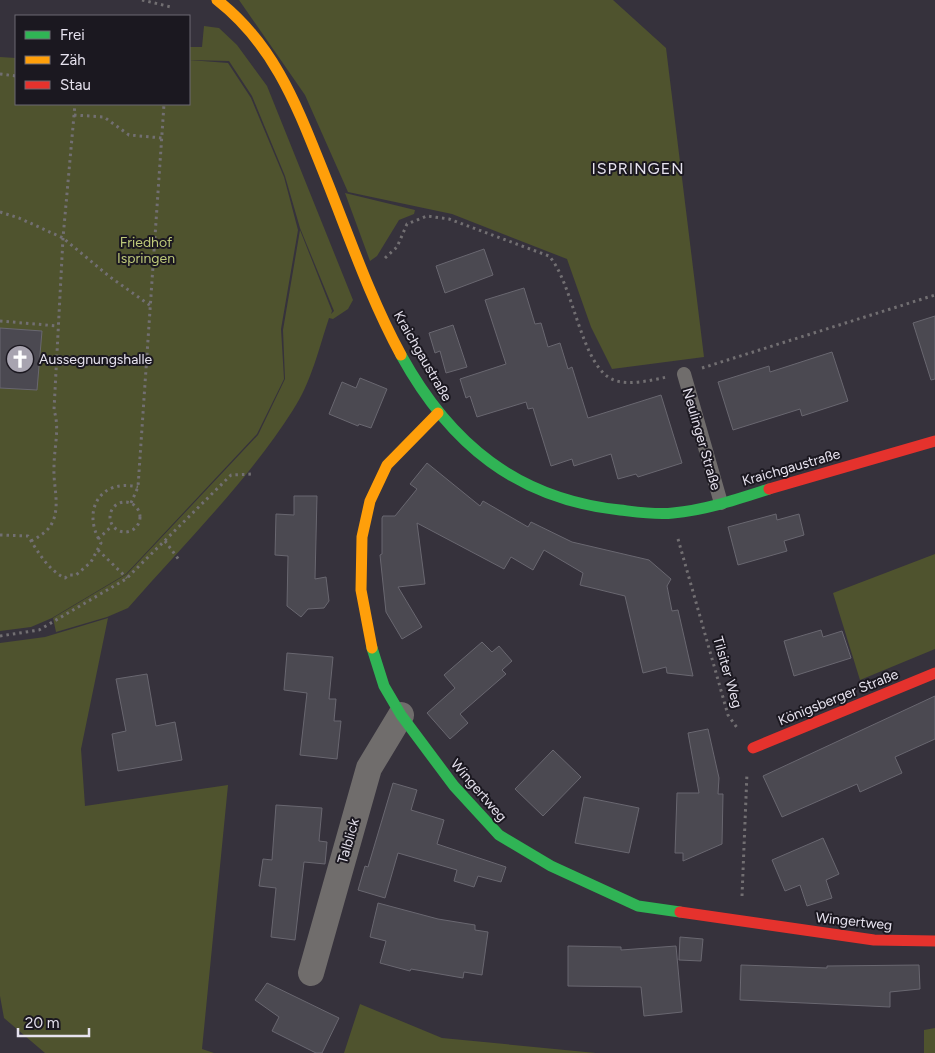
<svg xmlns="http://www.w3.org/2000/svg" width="935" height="1053" font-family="Figtree,sans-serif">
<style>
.green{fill:#4f532e}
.building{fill:#4b4951;stroke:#696770}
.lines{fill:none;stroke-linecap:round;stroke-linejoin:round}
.path{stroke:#726f72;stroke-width:3;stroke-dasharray:2.5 4;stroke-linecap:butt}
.lane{stroke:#706d6c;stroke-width:14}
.street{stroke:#706d6c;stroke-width:26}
.fast{stroke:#30b455;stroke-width:11}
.slow{stroke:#ff9f0a;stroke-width:11}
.jam{stroke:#e5322d;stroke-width:11}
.labels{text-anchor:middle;stroke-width:4;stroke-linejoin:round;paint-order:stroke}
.park-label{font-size:14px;fill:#bec97a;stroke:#1b1820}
.street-label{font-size:14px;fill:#e6e2ee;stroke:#1b1820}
.poi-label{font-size:14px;fill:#e6e2ee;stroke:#1b1820;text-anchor:start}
.quarter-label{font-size:16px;letter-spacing:1px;fill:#e6e2ee;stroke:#1b1820}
</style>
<rect width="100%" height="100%" fill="#36323c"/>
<g class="green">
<path d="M239 0H613L666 48 704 357 612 369 591 327 567 259 452 214 348 192 305 95Z"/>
<path d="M204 26 219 28 237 45 267 86 353 300 348 309 333 319 329 318C319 348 311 383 293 410 247 482 184 544 128 608L107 617 56 632 53 618 127 574 258 435 285 379 283 330 300 230 332 311 331 314 334 311 300 228 285 176 252 96 229 61 189 60V47H202Z"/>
<path d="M0 57 16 58V104H189V60L228 63 251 98 284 177 298 230 281 329 284 379 257 434 126 574 52 618 31 627 0 631Z"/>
<path d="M345 193 415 210 414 214 399 220 377 256 370 261Z"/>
<path d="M935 554V649L860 680 833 593Z"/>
<path d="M108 618 81 749 85 806 228 785 202 1049 214 1053H45L4 1018 0 996V643L45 637Z"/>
<path d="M360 1004 442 1038 596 1053H344Z"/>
<path d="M935 1028V1053H924V1030Z"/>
</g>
<g class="building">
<path d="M484 249 493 275 445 293 436 266Z"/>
<path d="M524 288 535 324 541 323 548 347 560 343 568 369 572 367 588 418 661 395 682 463 638 477 636 474 618 479 611 454 574 466 572 459 551 466 533 408 528 409 526 402 477 417 470 396 466 398 460 379 506 364 485 300Z"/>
<path d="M935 316V379L931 380 913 323Z"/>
<path d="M453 325 467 367 446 373 440 351 435 353 429 333Z"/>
<path d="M0 328 42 331 37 390 0 388Z"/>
<path d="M832 352 848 401 802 416 800 409 733 430 718 382 769 366 770 372Z"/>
<path d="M360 378 387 389 371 428 359 424 358 426 329 414 342 382 356 388Z"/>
<path d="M427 463 480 506 483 501 528 527 531 522 572 542 649 560 671 579 667 586 672 611 678 610 693 676 667 673 666 667 643 673 625 596 580 585 583 573 544 550 533 570 511 557 504 569 417 523 425 584 398 587 422 627 402 639 386 612 380 555 382 554V518L383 516H395L417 489 410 484Z"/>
<path d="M294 496H317L315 579 326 577 329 601 324 608 308 609 301 617 287 606 288 556 275 555 276 514 294 515Z"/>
<path d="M776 514 777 520 799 514 804 535 784 541 787 551 738 565 728 527Z"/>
<path d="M821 630 823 637 842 631 851 658 794 676 784 641Z"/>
<path d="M482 642 492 652 499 646 512 661 502 670 506 674 460 714 468 723 450 739 427 713 455 688 444 675Z"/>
<path d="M287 653 333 657 329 699H336L334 721H341L337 759 300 755 307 693 284 690Z"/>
<path d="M147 674 156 726 175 722 182 760 118 771 112 734 126 731 116 679Z"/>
<path d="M935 696V739L895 757 902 773 860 792 857 784 782 817 763 776Z"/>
<path d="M708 729 719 778 718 794H723L722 844 683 861V853H675L677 793H699L688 733Z"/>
<path d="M553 750 581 777 543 816 515 789Z"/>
<path d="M393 783 417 790 411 810 444 820 437 844 506 867 501 882 478 876 474 887 454 881 457 870 398 853 385 898 358 890 365 866 368 867Z"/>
<path d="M584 797 639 808 629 853 575 843Z"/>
<path d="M276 805 322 808 319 841 327 842 325 864 304 862 295 940 271 937 276 888 259 886 263 859 272 860Z"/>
<path d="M823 838 839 874 826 880 832 898 807 906 800 885 785 891 772 860Z"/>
<path d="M378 903 438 919 475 925V930L488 932 482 975 464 972 463 978 411 969 410 971 380 963 386 941 370 937Z"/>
<path d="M680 937 703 939 701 961 679 960Z"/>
<path d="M568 946 621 947V950L676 946 682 1012 644 1016 641 987 568 986Z"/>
<path d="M741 965 827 968V966L919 965 920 989 890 992V1007L740 1000Z"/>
<path d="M267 983 339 1018 322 1053H316L272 1031 279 1017 255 1000Z"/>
</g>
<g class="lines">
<g class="path">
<path d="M142 0 171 7"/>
<path d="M0 74 16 76"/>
<path d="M74 115 104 117 129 135 162 138"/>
<path d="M0 212 19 218 63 238 110 277 151 306"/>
<path d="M385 258 397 247 407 224 427 216 449 219 549 256C574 284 581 368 614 380 628 386 652 380 667 377"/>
<path d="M0 321 58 326"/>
<path d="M702 368 935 295"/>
<circle cx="125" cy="517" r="15"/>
<path d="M131 503 138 487 164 104"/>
<path d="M0 535 28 536C38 552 48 570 65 578L69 575H76L91 562 101 543C81 511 100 478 138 487"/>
<path d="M98 539 112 526"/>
<path d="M678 539 728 715 738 729"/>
<path d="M31 541C40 536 49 531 53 521 60 504 53 485 54 467 54 447 60 429 54 410L63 238 75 104"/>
<path d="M165 541 179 560"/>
<path d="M98 550 127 578"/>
<path d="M0 636 39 630 126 579 231 475 253 474"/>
<path d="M742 896 747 773"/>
</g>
<path class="lane" d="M684 374 721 503"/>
<path class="street" d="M311 973 369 768 401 715"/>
<g class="fast">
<path d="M401 355C450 444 517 499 620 510 637 512 656 515 673 513 706 510 738 499 769 489"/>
<path d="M372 648 384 686 401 715 454 786 499 835 551 866 638 906 680 912"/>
</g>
<g class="slow">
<path d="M217 0C276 46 298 109 325 176 349 236 370 298 401 355"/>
<path d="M372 648 361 590 362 537 370 501 387 465 438 413"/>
</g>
<g class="jam">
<path d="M769 489 935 441"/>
<path d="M753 748 935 673"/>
<path d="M680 912 874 940 935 941"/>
</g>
</g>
<defs>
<g id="church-disc" transform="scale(1.4375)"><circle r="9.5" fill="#a8a4b0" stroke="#1b1820"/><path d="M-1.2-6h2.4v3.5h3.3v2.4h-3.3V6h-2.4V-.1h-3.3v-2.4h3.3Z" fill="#fff"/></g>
</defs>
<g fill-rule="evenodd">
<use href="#church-disc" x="20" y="359"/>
</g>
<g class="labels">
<g class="park-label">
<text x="146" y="247">Friedhof<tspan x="146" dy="16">Ispringen</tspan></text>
</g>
<g class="street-label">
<text transform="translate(423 356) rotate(60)" y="5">Kraichgaustraße</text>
<text transform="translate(702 439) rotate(74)" y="5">Neulinger Straße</text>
<text transform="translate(791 467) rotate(-16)" y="5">Kraichgaustraße</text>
<text transform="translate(728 672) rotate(74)" y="5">Tilsiter Weg</text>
<text transform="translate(838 697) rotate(-22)" y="5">Königsberger Straße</text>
<text transform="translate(479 790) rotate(49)" y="5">Wingertweg</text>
<text transform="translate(348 841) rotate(-74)" y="5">Talblick</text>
<text transform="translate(854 921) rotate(6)" y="5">Wingertweg</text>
</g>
<g class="poi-label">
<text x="39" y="364">Aussegnungshalle</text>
</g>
<g class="quarter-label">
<text x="638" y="174">ISPRINGEN</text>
</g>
</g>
<rect x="15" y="15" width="175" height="90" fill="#1b1820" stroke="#6c6972"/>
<rect x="25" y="31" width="25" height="8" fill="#30b455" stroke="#6c6972"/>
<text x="60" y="40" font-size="15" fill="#e6e2ee">Frei</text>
<rect x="25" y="56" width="25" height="8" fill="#ff9f0a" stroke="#6c6972"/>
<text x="60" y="65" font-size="15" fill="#e6e2ee">Zäh</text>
<rect x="25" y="81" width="25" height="8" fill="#e5322d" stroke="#6c6972"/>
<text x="60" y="90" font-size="15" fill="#e6e2ee">Stau</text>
<path d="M18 1028v8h71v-8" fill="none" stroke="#e6e2ee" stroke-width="2.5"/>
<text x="25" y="1028" font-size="15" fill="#e6e2ee" stroke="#1b1820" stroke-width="4" paint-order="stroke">20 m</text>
</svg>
